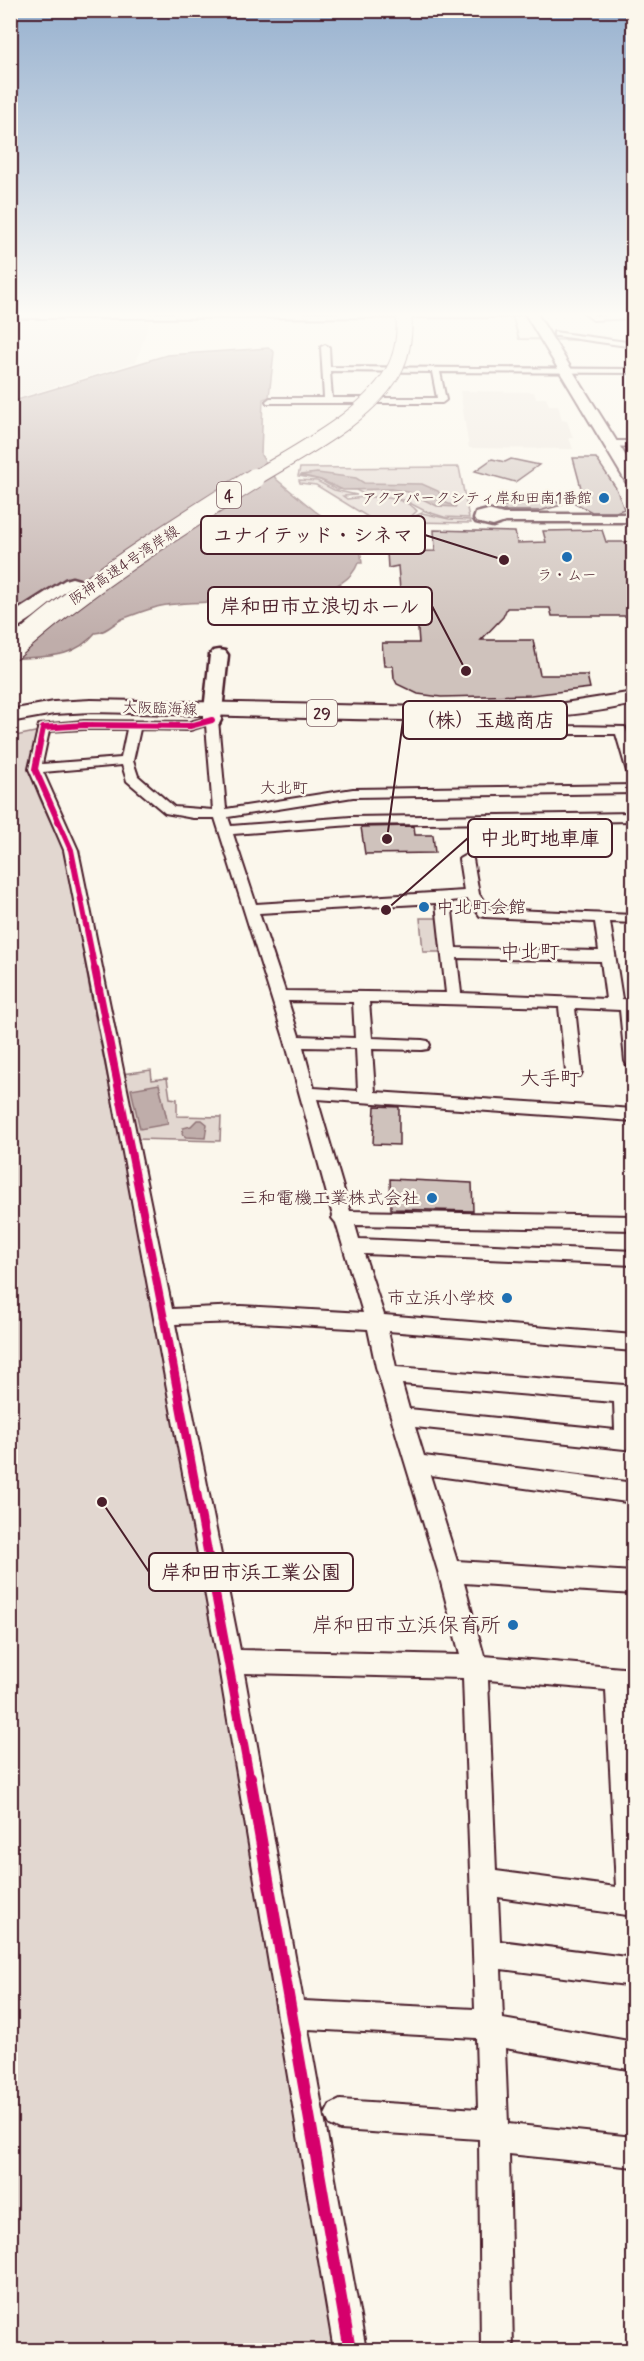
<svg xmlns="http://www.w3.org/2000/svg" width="644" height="2361" font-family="Mynerve,'Klee One',sans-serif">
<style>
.built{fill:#eee7de}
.green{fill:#e2d7d0;stroke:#967b7e;stroke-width:1.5}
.water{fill:#bfadaa;stroke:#907477;stroke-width:1.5}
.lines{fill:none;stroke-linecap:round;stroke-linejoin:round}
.stream{stroke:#907477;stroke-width:2}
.building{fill:#cfc2bc;stroke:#4a1f2b;stroke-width:1.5}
.street-casing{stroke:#4a1f2b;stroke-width:4}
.secondary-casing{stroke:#4a1f2b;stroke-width:5}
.primary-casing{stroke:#4a1f2b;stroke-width:4}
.highway-casing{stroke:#4a1f2b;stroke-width:5}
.street{fill:#fbf7ec;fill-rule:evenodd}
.secondary{fill:#fbf7ec;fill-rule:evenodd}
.primary{fill:#fbf7ec;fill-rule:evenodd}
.highway{fill:#fbf7ec;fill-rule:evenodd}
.highway-bridge-far1-casing{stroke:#4a1f2b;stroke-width:17;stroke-linecap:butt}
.highway-bridge-casing{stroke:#4a1f2b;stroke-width:22;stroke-linecap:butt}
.highway-bridge-far1{stroke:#fbf7ec;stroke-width:15}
.highway-bridge{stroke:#fbf7ec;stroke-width:20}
.cycleway-far3-casing{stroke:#fbf7ec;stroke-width:9}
.cycleway-far2-casing{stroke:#fbf7ec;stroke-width:11}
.cycleway-far1-casing{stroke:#fbf7ec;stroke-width:13}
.cycleway-casing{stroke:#fbf7ec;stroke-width:16}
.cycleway-far3{stroke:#d6006c;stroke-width:6}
.cycleway-far2{stroke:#d6006c;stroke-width:8}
.cycleway-far1{stroke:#d6006c;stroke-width:9}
.cycleway{stroke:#d6006c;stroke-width:12}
.poi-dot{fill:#1f6fb2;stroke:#fbf7ec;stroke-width:2}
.labels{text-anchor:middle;stroke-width:5;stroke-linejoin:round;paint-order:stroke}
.far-poi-label{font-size:15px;fill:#4a1f2b;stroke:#fbf7ec;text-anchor:end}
.far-street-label{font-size:15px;fill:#4a1f2b;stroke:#fbf7ec}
.shield{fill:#fbf7ec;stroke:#7f6065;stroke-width:1.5}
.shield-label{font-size:16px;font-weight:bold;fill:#4a1f2b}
.far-neighbourhood-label{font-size:16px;fill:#4a1f2b;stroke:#fbf7ec}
.poi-label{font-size:18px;fill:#4a1f2b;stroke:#fbf7ec;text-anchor:end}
.neighbourhood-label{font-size:20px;fill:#4a1f2b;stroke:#fbf7ec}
.near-poi-label{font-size:21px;fill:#4a1f2b;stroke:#fbf7ec;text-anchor:end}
.leader{fill:none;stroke:#4a1f2b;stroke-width:2}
.callout-dot{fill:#4a1f2b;stroke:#fbf7ec;stroke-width:2}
.callout{fill:#fbf7ec;stroke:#4a1f2b;stroke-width:2}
.callout-label{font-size:20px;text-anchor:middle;font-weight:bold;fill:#4a1f2b}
</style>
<rect width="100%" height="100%" fill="#fbf7ec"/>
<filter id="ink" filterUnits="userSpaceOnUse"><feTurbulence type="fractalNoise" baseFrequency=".0167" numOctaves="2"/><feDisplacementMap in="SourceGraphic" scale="12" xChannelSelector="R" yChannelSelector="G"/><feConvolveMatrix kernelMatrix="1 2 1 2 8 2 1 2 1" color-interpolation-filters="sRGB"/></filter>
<g filter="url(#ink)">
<g class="built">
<path d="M11 317H151L136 362 11 400Z"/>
<path d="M460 391 534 392 536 398H546L549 405H558L562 420 567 421 573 438H569L573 449 469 448Z"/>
</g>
<g class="green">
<path d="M459 467 469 518 444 517 425 511 404 500 369 497 356 490 336 489 320 480 298 476 300 468Z"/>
<path d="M299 480 317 481 334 490 357 495 343 496 347 499C366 496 403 494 417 511L405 522H376L316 485 300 483Z"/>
<path d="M422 513 449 519 470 520 471 523 409 522 410 518Z"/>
<path d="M40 731C37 743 33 756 32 768 30 788 60 836 67 859L92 1002 158 1321 324 2248 337 2350H11L10 737Z"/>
<path d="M420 918H440L444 952H423Z"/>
<path d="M151 1070 152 1080 167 1078 170 1098 177 1099V1116L221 1117 220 1141 135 1139 122 1074Z"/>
</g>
<g class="water">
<path d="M269 348 274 352 269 397 263 399 261 455 276 479 315 511 352 537 360 548 362 563H358C340 615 207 595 161 606 148 609 135 614 122 619 113 624 105 633 95 633 73 660 43 656 11 659L10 402 167 355Z"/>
<path d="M317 473 356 478 364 483 422 484 438 491 446 503 457 507 437 506 408 492 391 489 343 490 321 480 300 475Z"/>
<path d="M159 1084 168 1124 140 1129 131 1089Z"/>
<path d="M197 1120H202L207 1124 205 1138 186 1137 182 1134 183 1128 191 1126Z"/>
</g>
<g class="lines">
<path class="stream" d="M511 312 519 339 579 340 634 347"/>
</g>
<g class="building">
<path d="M573 458H596L616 488 624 509 616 512H592L573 502 584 499Z"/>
<path d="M492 459 505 462 511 459 539 465 515 482 475 471Z"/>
<path d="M544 495 562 505 539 511H501L500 507Z"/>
<path d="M434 530 515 532 517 543 546 542 543 531 602 530 606 542H633V616H552L550 608H507L503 617 481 640H533L540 675H587L590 688 531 695 441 697 418 694 397 684 394 678 393 666H384L382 643H419L416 601H401L398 566 388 568 387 552 435 551Z"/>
<path d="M414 826 415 835H433L435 853 365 854 361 827Z"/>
<path d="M375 1106 399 1107V1145L373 1144Z"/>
<path d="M390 1179 472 1183 473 1211 391 1209Z"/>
</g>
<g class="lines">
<g class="street-casing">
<g id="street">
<path d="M532 312 506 317 10 318V314Z"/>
<path d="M583 312H591L595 316 634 314V318L593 320Z"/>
<path d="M554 332 634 343V347L557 336H554Z"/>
<path d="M325 345 329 347 330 367 634 369V373L440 372 446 400 442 403H267L266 401 270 398H324L321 347ZM330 371 432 372 437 398H332Z"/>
<path d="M611 441H634V447L608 446V442Z"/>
<path d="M212 716 218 720 226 809 353 789 634 785V793L353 797 228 817 231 826 351 817 634 813V821L351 825 233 834 256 904 464 891 459 859 466 855 473 859 479 894 489 909 634 915V923L610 922 622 999 634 1000V1066L627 1065 625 1061 620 1010 575 1008 582 1072 580 1076H568L566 1072 559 1007 369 1002 372 1038 422 1040 428 1041 430 1045 428 1049 422 1050 372 1049 375 1092 634 1109V1121L317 1099 350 1211 634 1216V1230L355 1225 359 1239 634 1251V1265L364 1254 384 1315 634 1335V1351L388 1331 396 1367 624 1385 631 1388 634 1392V1450L415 1427 424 1456 634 1483V1503L430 1475 457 1561 634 1572V1594L464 1583 484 1656 634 1669V1693H630L634 1748V1916L498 1897 500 1941 634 1958V1986L501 1969 503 2019 634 2042V2070L505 2048 508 2124 634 2137V2167L509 2154 513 2350H481L479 2139 340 2130 330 2125 325 2115 330 2105 340 2100 478 2109 476 2038 308 2029 366 2350H334L218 1661 106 1062 64 850 29 769 39 725 84 721 190 722ZM206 725 213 810 174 807 138 776 133 761 140 729 190 730ZM84 729H127L121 758 42 764 49 731ZM122 765 127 781 165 813 193 818H215L285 1041 333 1216 332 1218 336 1223 363 1313 241 1306 172 1309 78 850 43 772ZM468 899 480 916 485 917 595 922 599 951 456 948 451 901ZM436 903 446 993 285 991 259 913ZM457 958 601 961 606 999 461 993ZM288 1001 353 1002 355 1038 299 1036ZM303 1047 356 1048 358 1091 314 1088ZM241 1322 368 1329 376 1367 438 1571 460 1655 240 1650 175 1324ZM402 1384 614 1402 615 1430 409 1409ZM244 1673 463 1678 475 2009 303 2001ZM488 1680 606 1690 616 1887 496 1871Z"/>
<path d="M529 722 569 726 625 727 634 751V779L628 775 616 734H569L525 729 523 726Z"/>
</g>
</g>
<g class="secondary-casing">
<g id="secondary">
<path d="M488 510 503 514H634V522H505L493 526 476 522 474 519 476 513Z"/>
<path d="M219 650 225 651 228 655 221 720 219 724H205L203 720 210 655 213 651Z"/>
</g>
</g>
<g class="primary-casing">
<g id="primary">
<path d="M524 312H536L634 469V487L626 482Z"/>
<path d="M634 692V704C558 721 483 721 406 720 301 719 196 714 91 712L54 714 10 722V710L54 702 91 700 480 708 558 704Z"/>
</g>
</g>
<g class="highway-casing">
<path id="highway" d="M72 578 79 580 82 584 79 588 17 628 10 630V615L65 580Z"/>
</g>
<use href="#street" class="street"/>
<use href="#secondary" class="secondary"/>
<use href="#primary" class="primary"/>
<use href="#highway" class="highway"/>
<g class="highway-bridge-far1-casing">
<path id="highway-bridge-far1" d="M252 480C297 452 373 415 396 366 404 349 405 331 404 312"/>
</g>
<g class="highway-bridge-casing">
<path id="highway-bridge" d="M10 652C85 584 170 532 255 478"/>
</g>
<use href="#highway-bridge-far1" class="highway-bridge-far1"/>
<use href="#highway-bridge" class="highway-bridge"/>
<g class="cycleway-far3-casing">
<path id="cycleway-far3" d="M95 970 71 850 35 769 43 728 84 725 190 726 212 720"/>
</g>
<g class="cycleway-far2-casing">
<path id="cycleway-far2" d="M95 969 165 1324"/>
</g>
<g class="cycleway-far1-casing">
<path id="cycleway-far1" d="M165 1323 250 1779"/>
</g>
<g class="cycleway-casing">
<path id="cycleway" d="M250 1777 350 2350"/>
</g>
<use href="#cycleway-far3" class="cycleway-far3"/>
<use href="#cycleway-far2" class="cycleway-far2"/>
<use href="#cycleway-far1" class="cycleway-far1"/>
<use href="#cycleway" class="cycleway"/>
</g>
</g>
<linearGradient id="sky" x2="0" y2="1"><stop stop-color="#97b1cf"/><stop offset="0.49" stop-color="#fdfbf6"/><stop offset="1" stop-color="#fdfbf6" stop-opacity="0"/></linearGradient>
<rect width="644" height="642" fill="url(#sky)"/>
<g class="poi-dot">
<circle cx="604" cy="498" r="6"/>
<circle cx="567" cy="557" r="6"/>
<circle cx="424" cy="907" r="6"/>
<circle cx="432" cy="1198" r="6"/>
<circle cx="507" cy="1298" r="6"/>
<circle cx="513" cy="1625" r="6"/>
</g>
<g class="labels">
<g class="far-poi-label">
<text x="592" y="503">アクアパークシティ岸和田南1番館</text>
<text x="567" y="580" text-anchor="middle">ラ・ムー</text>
</g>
<g class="far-street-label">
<text transform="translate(124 565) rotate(-34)" y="5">阪神高速4号湾岸線</text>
<text transform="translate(160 708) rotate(2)" y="5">大阪臨海線</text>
</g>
<g class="shield">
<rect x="217" y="482" width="24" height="26" rx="4.5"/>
<rect x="307" y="700" width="30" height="26" rx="4.5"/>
</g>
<g class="shield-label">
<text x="229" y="501">4</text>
<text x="322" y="719">29</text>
</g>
<g class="far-neighbourhood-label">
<text x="284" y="793">大北町</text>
</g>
<g class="poi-label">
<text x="436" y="913" text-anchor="start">中北町会館</text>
<text x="420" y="1204">三和電機工業株式会社</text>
<text x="495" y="1304">市立浜小学校</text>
</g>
<g class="neighbourhood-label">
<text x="530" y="958">中北町</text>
<text x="550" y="1085">大手町</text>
</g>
<g class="near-poi-label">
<text x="501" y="1632">岸和田市立浜保育所</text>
</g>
</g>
<path class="leader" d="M504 560L425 535M466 671L432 606M387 839L403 720M386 910L468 838M102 1502L149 1572"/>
<g class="callout-dot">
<circle cx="504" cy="560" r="6"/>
<circle cx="466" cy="671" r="6"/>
<circle cx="387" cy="839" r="6"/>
<circle cx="386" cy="910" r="6"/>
<circle cx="102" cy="1502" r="6"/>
</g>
<g class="callout">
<rect x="201" y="516" width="224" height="38" rx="6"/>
<rect x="208" y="587" width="224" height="38" rx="6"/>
<rect x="403" y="701" width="164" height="38" rx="6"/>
<rect x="468" y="819" width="144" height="38" rx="6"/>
<rect x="149" y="1553" width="204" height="38" rx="6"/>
</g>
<g class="callout-label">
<text x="313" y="542">ユナイテッド・シネマ</text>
<text x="320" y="613">岸和田市立浪切ホール</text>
<text x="485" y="727">（株）玉越商店</text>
<text x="540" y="845">中北町地車庫</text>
<text x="251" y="1579">岸和田市浜工業公園</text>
</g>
<rect width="644" height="2361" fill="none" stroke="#fbf7ec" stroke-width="36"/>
<rect x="18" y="18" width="608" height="2325" fill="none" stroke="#4a1f2b" stroke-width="2" filter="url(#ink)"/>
</svg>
